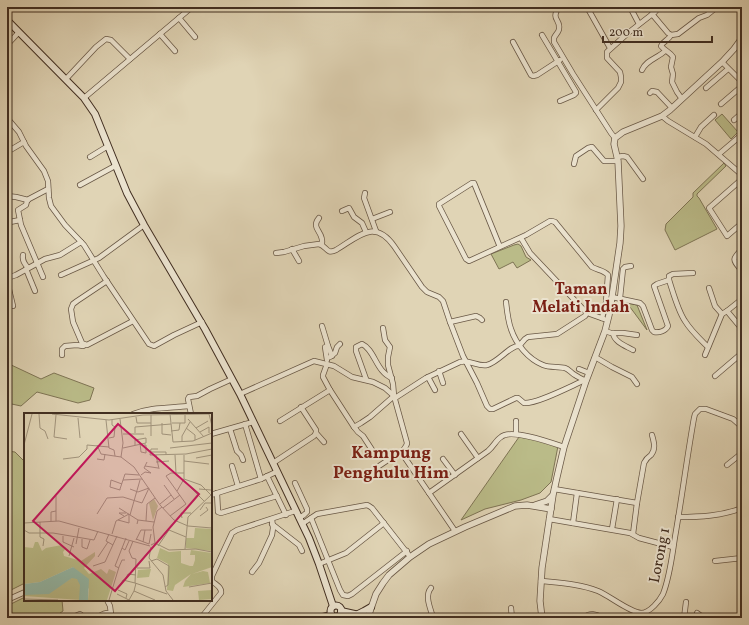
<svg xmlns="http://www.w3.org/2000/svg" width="749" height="625" font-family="Vollkorn,serif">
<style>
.green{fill:#babb88;stroke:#7e7454}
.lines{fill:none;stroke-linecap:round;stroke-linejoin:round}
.minor-casing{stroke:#695846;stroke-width:6}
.tertiary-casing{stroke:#695846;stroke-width:7}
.secondary-casing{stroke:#412e21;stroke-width:8}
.minor{stroke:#ebe3cf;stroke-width:4.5}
.tertiary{stroke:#ebe3cf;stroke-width:5.5}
.secondary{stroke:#ebe3cf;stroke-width:6}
.labels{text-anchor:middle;stroke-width:4;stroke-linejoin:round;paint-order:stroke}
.street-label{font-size:15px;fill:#412e21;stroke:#ebe3cf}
.neighbourhood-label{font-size:16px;font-weight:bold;fill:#7a1f14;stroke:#ebe3cf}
.quarter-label{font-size:17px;font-weight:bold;fill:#7a1f14;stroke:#ebe3cf}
.inset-road{fill:none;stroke:#a0927a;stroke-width:1}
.view{fill:#c2185b;fill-opacity:0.15;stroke:#c2185b;stroke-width:2}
.inset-edge{fill:none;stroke:#412e21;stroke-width:2}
</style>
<rect width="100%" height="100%" fill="#e0d4b5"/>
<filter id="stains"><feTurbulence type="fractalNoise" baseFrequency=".005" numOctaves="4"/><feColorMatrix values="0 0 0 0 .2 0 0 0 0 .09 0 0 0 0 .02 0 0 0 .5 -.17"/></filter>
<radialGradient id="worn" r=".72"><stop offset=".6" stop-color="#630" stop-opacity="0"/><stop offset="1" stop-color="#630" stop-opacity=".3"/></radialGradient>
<g class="green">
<path d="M722 114 738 132 731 139 715 120Z"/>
<path d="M724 163 726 166 697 194V196L699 198 717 229 675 250 665 230 666 224 693 197V193Z"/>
<path d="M518 244 521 246 526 257 531 260 517 268 513 262 499 269 491 254 514 245Z"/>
<path d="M627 303 637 305 647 330Z"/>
<path d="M7 363 41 379 54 373 94 388 90 400 78 403 37 392 21 406 7 403Z"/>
<path d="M519 437 537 440 558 446 551 482 540 493 521 500 485 509 461 520Z"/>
<path d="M7 451 15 452 25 462V583L7 592Z"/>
<path d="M25 597V600H62L63 611 53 618H7V606Z"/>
</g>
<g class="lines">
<g class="minor-casing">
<g id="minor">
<path d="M559 7C550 20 561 19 559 29 559 32 555 35 554 38V42L573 74 611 133 615 138"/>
<path d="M587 7 610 48"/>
<path d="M630 7 639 24"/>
<path d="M652 14 668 33 671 35 678 34 699 18 707 15 717 7"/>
<path d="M179 18 195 37"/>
<path d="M160 34 175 51"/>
<path d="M542 35 576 92V93L574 95 560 101"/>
<path d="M671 35C669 40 663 41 661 46 665 51 670 52 673 57L671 67 673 74 672 82 677 92 682 99"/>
<path d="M513 42 531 75 533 76 537 75 560 60"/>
<path d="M7 45 19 32"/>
<path d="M722 62 742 82"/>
<path d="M642 70C646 60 658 58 665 51"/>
<path d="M66 79 96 47 106 39 111 40 130 59"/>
<path d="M706 88 728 69"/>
<path d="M650 93 652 91 657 92 672 108"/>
<path d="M84 98 192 7"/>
<path d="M721 104 742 86"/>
<path d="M596 110 618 88 621 82V77L620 72 607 58V52L628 33 655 12 659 7"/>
<path d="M662 116 668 121 706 144 742 175"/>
<path d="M7 118 19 132 26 146 44 171 48 181 49 198 51 206 65 225 84 245 104 277 149 344 154 346 174 335 202 322"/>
<path d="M734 120 742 113"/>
<path d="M695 137 701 127 714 115"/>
<path d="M7 152 24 142"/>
<path d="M719 154 739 137 742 136"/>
<path d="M90 157 108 146"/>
<path d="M617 157 623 156 627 157 643 179"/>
<path d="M574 164 576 156 588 148 592 147 604 161H618"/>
<path d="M742 179 709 208 727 236 742 223"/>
<path d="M80 185 115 166"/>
<path d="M365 193 364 198 376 231"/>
<path d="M7 196 16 197 28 200"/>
<path d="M342 211 349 208 354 217 362 223 366 232"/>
<path d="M319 218C310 229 324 231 322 244"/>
<path d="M372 219 390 212"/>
<path d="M10 222 20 220"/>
<path d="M521 238 530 253 584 310 590 314 604 319"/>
<path d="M500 247 474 183H472L439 204V206L466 259 469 261 526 235 550 221H552L555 222 592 267C597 270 604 270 608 275L606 302 602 318"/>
<path d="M292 249 299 261"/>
<path d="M742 249C731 260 733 260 742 271"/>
<path d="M276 253 284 252 304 246 319 244C327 246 326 255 336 250 358 237 374 218 394 246L422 287 427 292 439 297 443 301 450 322 463 356 477 383 487 406 490 409H493L516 398H518L524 403C537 404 571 386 585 380"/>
<path d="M23 255C22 261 25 264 28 268"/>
<path d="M26 269 35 291"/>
<path d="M693 273 673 274 669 276V280C673 292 678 311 685 321 691 331 700 339 708 347"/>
<path d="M61 275 99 258 144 225"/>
<path d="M43 277 21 225 18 210 26 205 27 201 29 199 48 189"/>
<path d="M7 278 16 275 45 259 60 255 81 242"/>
<path d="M7 281 13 306"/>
<path d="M107 281 77 301 73 304 71 309 73 322 82 343 84 344 87 345 133 321"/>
<path d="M709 288 715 306 722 314"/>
<path d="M612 297 640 303 643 306 652 330 654 332C659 333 666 331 668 326L654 286 657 284 669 280"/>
<path d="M620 298 623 269 625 267 631 266"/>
<path d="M506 302C507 311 508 321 511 329 516 344 528 359 543 365 550 368 558 366 565 368 569 369 571 373 575 375 578 377 582 379 586 381"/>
<path d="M727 311 742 329"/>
<path d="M450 322 476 316 480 318 482 320"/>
<path d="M322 326 328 346"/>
<path d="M383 328 385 340 390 347 388 357V365L393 384 394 396 407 443C407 447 402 450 401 454"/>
<path d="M605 331 611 333H623L637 335"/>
<path d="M613 333C614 342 626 346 633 350"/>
<path d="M62 355V349L65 346 77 345 83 346 85 345"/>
<path d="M705 355 722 314 727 311 742 299"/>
<path d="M330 357 335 353 337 347 340 344"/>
<path d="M595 357 612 367 632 377 637 384"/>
<path d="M327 360 325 347 328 346 332 356"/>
<path d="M327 364 323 375V377L330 390 354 427 361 423 370 417 394 396"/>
<path d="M579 369 589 373"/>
<path d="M439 371 443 383"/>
<path d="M715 376 742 353"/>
<path d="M428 377 435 390"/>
<path d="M366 379 356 351V347L362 344C375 350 376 372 392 378"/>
<path d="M240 394 314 361 334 366 352 377 373 382 385 388 394 396"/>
<path d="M395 398 426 378 460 362C469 359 478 367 487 365 499 362 510 345 519 346L525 339 528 337 557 334 585 316 587 313"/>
<path d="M301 407 316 430V433L324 442"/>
<path d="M133 414C151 407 170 408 189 406"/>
<path d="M191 414 188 399 189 397 197 396 210 389 232 379"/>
<path d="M280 421 330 390"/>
<path d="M516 421V434"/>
<path d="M245 424 261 479"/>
<path d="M354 427 358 432 363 436 376 456"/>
<path d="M230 429 237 451 241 455 243 460"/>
<path d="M211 434 253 422"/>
<path d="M461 434 478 458"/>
<path d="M443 459 455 475"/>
<path d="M273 463 314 436 316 433"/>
<path d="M727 465 742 453"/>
<path d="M232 466 238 486"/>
<path d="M379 466 394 456 401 454 403 455 455 531"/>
<path d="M267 476 286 515"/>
<path d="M295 483 307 509V512L304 515 299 518"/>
<path d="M554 489 637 503"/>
<path d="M217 493 218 512 221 513 277 496"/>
<path d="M429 493 488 451C494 446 496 440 501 437 511 428 552 443 564 447"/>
<path d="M211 495 261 479 276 472"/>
<path d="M678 517C700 517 722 516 742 508"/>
<path d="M311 518 340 590 343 595 348 596 352 594 407 551"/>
<path d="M549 519 630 533 639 538 673 547"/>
<path d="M573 523 577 493"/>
<path d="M272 524 299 545 302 551"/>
<path d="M302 524 317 514 367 505 369 506 372 508 408 554"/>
<path d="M612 529 617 499"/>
<path d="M633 534 637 503 644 463C646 459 648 457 651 455 656 449 654 442 652 435"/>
<path d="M715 561 742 558"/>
<path d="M319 564 346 553 384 523"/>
<path d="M252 572 259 563 272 535 273 528 272 519"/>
<path d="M541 581C560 583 580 584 598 591 610 596 629 612 641 613 650 613 660 600 663 594 670 576 672 556 675 537 682 497 687 457 694 418L695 414 700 409H706L733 419 742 427"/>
<path d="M431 588C424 596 431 609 433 618"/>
<path d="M7 600 25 592"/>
<path d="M107 600 110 606 111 614"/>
<path d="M511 608 512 618"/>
<path d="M697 613 704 618"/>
<path d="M65 618 73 617 80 614 85 618"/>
<path d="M97 618C103 613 109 610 114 618"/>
<path d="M201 618 221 593C222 587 216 585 212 581V576L232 533 237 530 295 511"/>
<path d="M583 618C590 612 596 614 603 618"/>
<path d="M684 618 686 602"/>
</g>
</g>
<g class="tertiary-casing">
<g id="tertiary">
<path d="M535 505 547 501 552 496"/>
<path d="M368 617 376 594 383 583 389 575 410 557 429 544 465 527 515 506 527 505 551 509"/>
<path d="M542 618 540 601 542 568 553 495 557 477 564 447 586 381 605 331 609 315 612 297 620 243 621 226 618 161 614 144 615 138 623 132 662 116 670 110 722 62 734 49 742 38"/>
</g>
</g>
<g class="secondary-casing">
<g id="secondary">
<path d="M7 20 84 98 95 114 127 193 144 225 205 329 240 394 309 538 319 564 333 606"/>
<circle cx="336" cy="611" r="5.5"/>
<path d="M341 611 368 617V618"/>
<path d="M358 614 364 611 371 607"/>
<path d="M340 615 355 618"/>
<path d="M319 618 331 615"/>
</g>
</g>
<use href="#minor" class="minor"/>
<use href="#tertiary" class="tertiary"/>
<use href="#secondary" class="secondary"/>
</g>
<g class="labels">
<g class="street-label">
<text transform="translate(659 555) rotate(-79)" y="5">Lorong 1</text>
</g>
<g class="neighbourhood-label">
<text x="581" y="294">Taman<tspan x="581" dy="18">Melati Indah</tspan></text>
</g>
<g class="quarter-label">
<text x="391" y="458">Kampung<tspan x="391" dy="20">Penghulu Him</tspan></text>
</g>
</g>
<g transform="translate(24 413)">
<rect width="188" height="188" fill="#e0d4b5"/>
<path d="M130 86 134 93 129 107 125 90ZM171 115 188 116V138L162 135V125H170ZM11 129H14L18 138 22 135 38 132 42 135 39 139 40 143 57 148 71 139V143L60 155 65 161 77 156 83 161 85 156 92 159 83 187H64L65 176 49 154 16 169 0 171V134L9 135ZM136 135 145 139 157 138V150L166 153H169L171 147V142H166L167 137 188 140V154L168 161 179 158 184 159 186 170 159 174 161 168 167 161 151 172 149 178 143 177 144 151 133 145ZM127 156 125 164 113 165 114 157ZM49 164 54 165 57 172V187L0 183V181L31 176ZM188 177V186L175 187 174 178Z" fill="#babb88"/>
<path d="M49 154 65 166 64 187H55L56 172 53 166 48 165 25 181 0 182V171L16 169Z" fill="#95b9a8"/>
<path class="inset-road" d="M15 1 16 15 21 18 24 26M28 1 85 7 119 2 185 1 188 13M146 1 149 29 169 28 188 20M32 2 30 24 43 26M112 4 113 10H127M54 5 56 25M96 6 99 30 97 44M164 6 180 24M82 7 85 35 90 37 91 43M138 10V21L147 22M148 10H161V2M162 15 171 22V27M172 15 184 8M147 18 155 17 156 10M176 19 185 14V20M111 20V14L147 11M99 21H120M127 23V2M85 25 90 24 91 14 88 12V7M158 29V23L166 9M116 30 117 39 122 40V32H120M0 32 8 1M73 32 77 41 97 44 110 54 136 92 150 107 164 113 188 115M99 35 122 30V25L111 27V32M146 35 188 30M134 36H127L126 42 162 41 188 36M126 39H142V42M132 42 135 56M151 42 152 60M172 45 188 42M39 46 55 44 63 36V32L85 34M73 46 80 47 81 41M160 48 185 51M123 49 121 53 134 55M132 49 145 48M117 62 121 59 127 60 120 55 121 53M160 66 177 72 187 82M99 67 118 66M98 71 87 67 86 74 96 77V76L101 61 115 62M140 72 150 86M166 74 180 88M106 76 114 79 125 75M175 76 187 77M153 78 160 66V42M136 91 147 82M95 95 114 107M139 95 156 82M176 97 181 90H187M73 101 83 85 99 84 118 90 125 75M106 102 116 67M100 103 95 100H102M146 103 162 91 142 63 147 60H160M176 103 184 97 182 94M158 105 157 100H167M94 107 105 110V101M27 108V99L32 98M32 108V83M122 108 123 91 131 85M16 109V124L20 126 19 133M0 110 35 108 126 133M113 111 114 107 130 109M0 117 5 120H29L70 127 74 118M85 121 82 128 89 132M88 121 92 108 105 101M39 123V129L50 134M58 126V134L63 136 66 127M112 126 125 131 127 121M112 127 117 117H128M109 128 105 138 108 145 112 146 111 170 143 181M119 129 121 117M131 130 129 114 133 98 138 94M52 131 55 115M127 132 131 130 145 137 172 136 188 139M134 133 145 117 162 124M127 134 125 145 139 162 142 178 149 187M98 135 101 137 105 128M161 136 164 104 188 81M45 143 50 125M74 144 84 129M127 148 133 146 145 153 144 172 141 174M69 153 81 149 93 123M95 155 91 153 102 125M113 155H126L125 148M101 167 104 161 112 162M112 170 110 178 131 187M97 171 99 167 111 170M165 174 188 170M94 177 103 181 102 185M93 181 105 187 110 178M0 186 34 187M85 187 95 154 98 147H101"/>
<path class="view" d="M94 11 175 81 91 178 9 108Z"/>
<rect width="188" height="188" class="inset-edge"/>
</g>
<rect width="749" height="625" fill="none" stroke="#e0d4b5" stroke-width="24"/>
<rect x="8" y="8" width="733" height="609" fill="none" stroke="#412e21" stroke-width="2"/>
<rect x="12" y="12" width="725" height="601" fill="none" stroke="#412e21"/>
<path d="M603 36v6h109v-6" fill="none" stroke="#412e21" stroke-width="2"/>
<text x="609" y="36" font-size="12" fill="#412e21" stroke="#ebe3cf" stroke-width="3" paint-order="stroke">200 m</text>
<rect width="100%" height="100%" filter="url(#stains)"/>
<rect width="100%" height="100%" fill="url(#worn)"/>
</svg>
